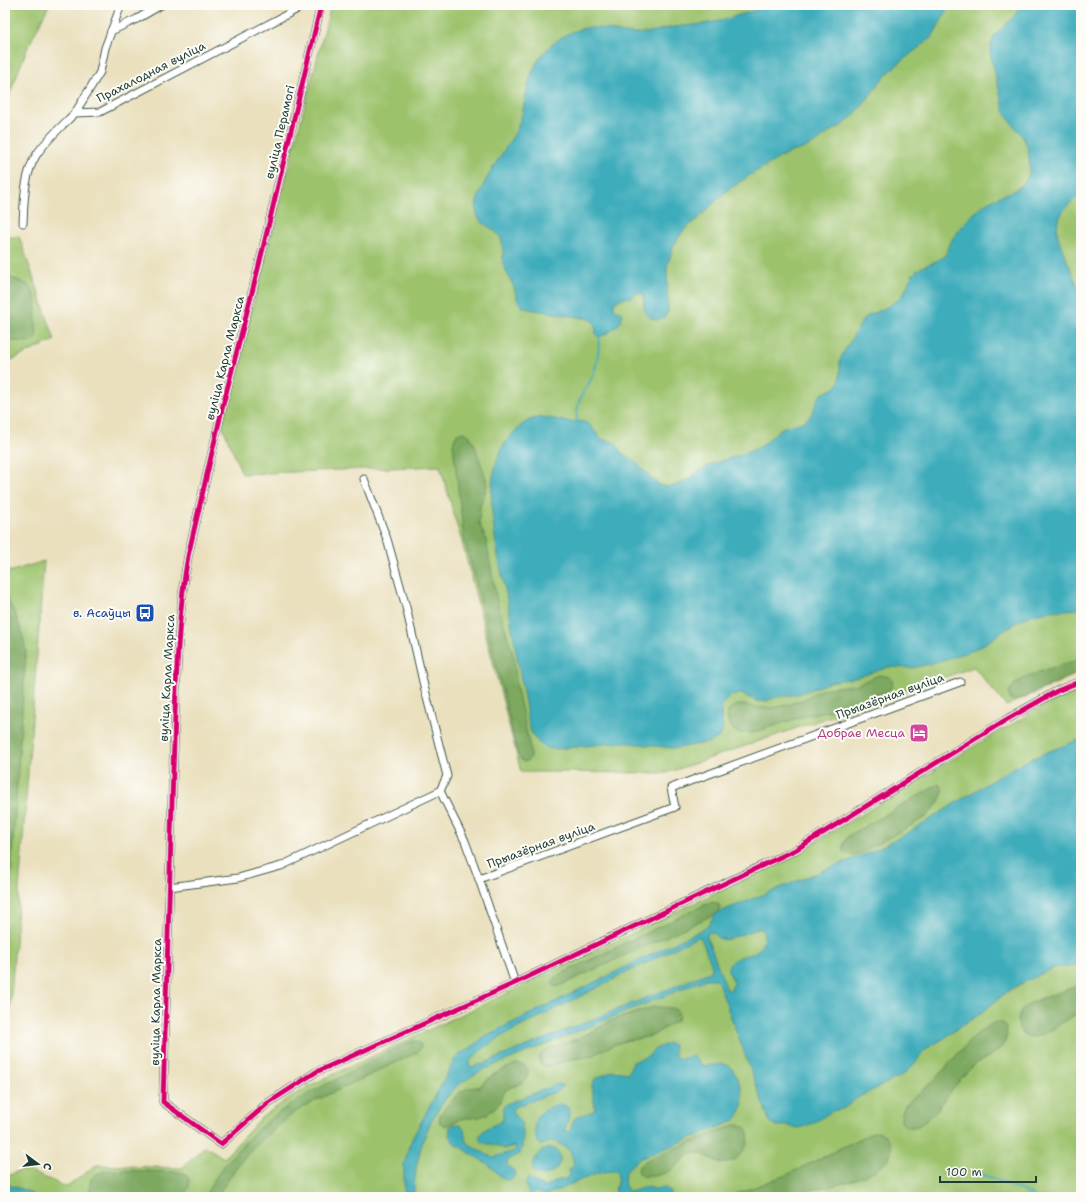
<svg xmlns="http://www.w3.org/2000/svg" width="1086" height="1202" font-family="'Shantell Sans',sans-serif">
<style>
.green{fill:#9cc26c;stroke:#5e8050}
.forest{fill:#7da860;stroke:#4e724a}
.water{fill:#3dacbb;stroke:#2e7478;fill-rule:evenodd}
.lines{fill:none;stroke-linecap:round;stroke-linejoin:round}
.stream{stroke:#3dacbb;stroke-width:2}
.minor-casing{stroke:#3d5549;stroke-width:9}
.minor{stroke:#fff;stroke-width:7}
.cycleway-casing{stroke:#fdfcf7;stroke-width:8}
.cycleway{stroke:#d6006c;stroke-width:5}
.labels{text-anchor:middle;stroke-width:4;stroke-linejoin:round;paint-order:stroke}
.street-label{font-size:12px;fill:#1f3d34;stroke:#fdfcf7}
.transit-label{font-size:12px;fill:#164399;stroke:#fdfcf7;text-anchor:end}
.hotel-label{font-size:12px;fill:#b23c85;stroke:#fdfcf7;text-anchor:end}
</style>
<rect width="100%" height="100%" fill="#fdfcf7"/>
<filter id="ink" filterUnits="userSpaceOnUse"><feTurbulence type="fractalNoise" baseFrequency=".025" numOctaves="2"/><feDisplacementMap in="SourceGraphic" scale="8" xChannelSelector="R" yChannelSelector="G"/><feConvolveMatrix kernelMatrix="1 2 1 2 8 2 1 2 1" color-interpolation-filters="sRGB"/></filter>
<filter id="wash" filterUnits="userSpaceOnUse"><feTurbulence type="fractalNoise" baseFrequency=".012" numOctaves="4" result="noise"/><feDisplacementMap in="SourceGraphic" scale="16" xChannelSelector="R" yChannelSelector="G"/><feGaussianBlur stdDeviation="0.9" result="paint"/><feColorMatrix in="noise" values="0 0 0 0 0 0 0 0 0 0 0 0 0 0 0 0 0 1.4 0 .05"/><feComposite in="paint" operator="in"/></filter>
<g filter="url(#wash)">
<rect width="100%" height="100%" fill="#eae0be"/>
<g class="green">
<path d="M5 5H49L27 49 5 106Z"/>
<path d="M331 5H1081V672L1006 706 974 667 667 773 521 772 465 553 440 466 242 474 222 425Z"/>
<path d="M19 236 55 340 5 363V238Z"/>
<path d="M5 559 9 572 44 561 8 1037 5 1038Z"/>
<path d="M1081 687V1197H36L27 1191 5 1184V1177L16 1172 22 1170 29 1171 67 1187 96 1165 182 1168 205 1146 224 1158 262 1117 289 1098 317 1082 516 989 794 855 990 737 1034 711Z"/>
</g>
<g class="forest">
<path d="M5 276C10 278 15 279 20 281 42 290 34 307 36 325 36 332 39 337 32 342L14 341 5 344Z"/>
<path d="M463 432 469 435 474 443 486 479 487 486 480 507 479 523 486 540 497 601 514 658 517 690 530 747V758L527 761 524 762 522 761 518 754 474 574 464 539 453 444 456 435Z"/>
<path d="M5 596C16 613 23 632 26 652L10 886 5 904Z"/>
<path d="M1081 659V672L1019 700H1011C996 679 1068 664 1081 659Z"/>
<path d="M879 675 890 677C894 682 893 685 889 690L839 709 807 715 752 733C747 733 742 734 737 732 727 728 722 710 735 706 746 702 759 710 771 708 781 707 794 703 804 699 810 696 816 692 823 689 833 686 843 687 853 685 862 683 871 678 879 675Z"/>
<path d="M939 784 943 788C943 799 934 809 926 817L861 853C844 858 837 852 848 836Z"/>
<path d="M713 902 719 905 720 909 717 913 559 986 556 987 552 984 555 978 559 975 702 906Z"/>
<path d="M1081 984V1011C1066 1018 1054 1031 1038 1036 1016 1042 1011 1014 1029 1004 1033 1001 1039 1000 1043 998 1056 994 1068 989 1081 984Z"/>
<path d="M654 1007C663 1007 683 1006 678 1019L654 1035 647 1037 625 1041 616 1044 602 1050 593 1056 567 1060 550 1066H544L541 1065 539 1059 541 1054 546 1050 580 1038 610 1021Z"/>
<path d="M995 1022 1003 1023C1008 1029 1008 1038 1003 1045 996 1055 982 1059 973 1066 965 1073 958 1083 951 1091 942 1103 918 1141 901 1122 901 1116 902 1110 906 1105 914 1095 926 1089 934 1080 954 1061 970 1034 995 1022Z"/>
<path d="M413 1041C418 1041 420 1042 421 1047L418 1052 317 1100 295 1112 254 1146 237 1167 221 1190 218 1197H205C212 1181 222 1167 234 1154 271 1111 309 1093 358 1068 376 1059 394 1048 413 1041Z"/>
<path d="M516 1064C529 1064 532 1075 523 1082 518 1086 511 1086 506 1090 502 1094 501 1099 499 1103 496 1108 491 1111 487 1114 479 1119 469 1117 460 1119 455 1121 451 1124 446 1126L439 1122 440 1114 458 1094 468 1088 479 1087 494 1074Z"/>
<path d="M739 1124C759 1131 743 1158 730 1162 715 1167 707 1151 695 1153 685 1155 678 1166 669 1171 664 1174 658 1175 652 1176 646 1177 642 1178 638 1173L639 1166 648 1159 735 1125Z"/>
<path d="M873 1132C880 1132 885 1133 889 1140 901 1162 866 1176 850 1181 836 1186 820 1188 805 1191 799 1193 792 1196 785 1197 768 1199 747 1197 729 1197L791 1173Z"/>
<path d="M107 1170 179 1172 184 1173 189 1179V1187L183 1197H92C87 1181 90 1175 107 1170Z"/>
</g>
<g class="water">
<path d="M769 5H950L932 37 892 69 880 82 863 105 846 123 830 132 817 142 802 149 788 153 752 174 725 192 701 216 684 230 674 244 667 267 668 312 664 318 656 320C644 316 643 307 644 296L640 292 631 297 620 299 614 303V308L622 313C624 325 609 333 599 337L596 335 595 324 590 319 529 309 523 307 519 303C516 296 515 289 512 283 509 276 505 270 503 264 502 255 505 245 500 237 494 226 478 226 476 211 475 190 504 152 515 133 527 110 524 81 539 59 548 46 562 35 577 30 597 23 616 34 637 34 650 33 662 29 675 27 688 25 701 25 714 22 733 18 751 11 769 5Z"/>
<path d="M1020 5H1081V195L1070 203 1063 211 1058 221 1057 231 1059 241 1081 294V609L1049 611 1031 615 1019 621 981 646 968 652 926 665 912 668 889 667 855 678 830 682 799 694 777 697 766 701H757L741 694 731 696 725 701 722 706 721 715 723 727 721 734 719 737 711 742 678 748H671L623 742 557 749C542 750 534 740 529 727 522 686 515 645 508 604 499 555 473 473 514 432 531 415 541 415 563 421 570 423 578 420 584 422 593 425 595 434 602 439 606 442 611 440 616 443 618 446 619 450 622 453 626 457 633 458 637 463 645 470 653 484 664 486 682 489 695 472 710 465 727 458 745 455 761 446 769 441 774 433 782 428 790 424 800 425 807 419 815 413 814 402 821 395 826 390 834 391 838 384 842 377 838 366 841 357L864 318C870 314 875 313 881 310 888 307 895 302 901 297 908 289 908 278 916 271 924 264 938 263 945 255 949 250 949 244 953 238 961 225 974 213 986 203 1000 193 1024 193 1029 173 1030 168 1029 162 1029 157 1027 133 1013 130 1004 110L990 53C990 28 1013 26 1020 5Z"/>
<path d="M1081 739V964L1053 968 1011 989 977 1016 958 1028 943 1039 927 1048 910 1069 903 1075 859 1097 843 1109 832 1111 814 1123 799 1128 789 1126H774L769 1120 718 982 715 979H706L483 1070C474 1075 463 1081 455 1088 427 1117 414 1157 414 1197H404V1164L409 1146 413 1137 455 1059 460 1054 475 1045 485 1036 707 927 714 916 717 913 875 850 911 831 997 777 1020 764 1042 754ZM760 928 764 933C765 960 740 951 729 964L728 970C731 978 736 980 731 989L727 990 707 937V933L712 932 718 938 726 940ZM697 937 701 938 712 966 711 971 705 974 482 1064 472 1067 469 1065C471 1054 496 1040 506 1034Z"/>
<path d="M669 1043 674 1045 675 1056 678 1058H684L693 1056 703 1066 723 1064 730 1066C742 1081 750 1109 732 1122L641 1158C630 1163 617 1180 629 1191H634L645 1187 656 1189 664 1187 670 1191 671 1193 669 1197H614L618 1177 617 1172C606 1166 562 1189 549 1194L544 1195 536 1192 533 1193 532 1197H529L526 1184 528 1178C533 1180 537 1185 542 1186 546 1188 549 1184 553 1182 559 1179 566 1181 570 1175L569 1170 574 1165 570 1150 554 1141 541 1145 537 1142C535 1135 533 1123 537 1117 539 1113 544 1111 547 1109 556 1104 567 1100 570 1113L565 1129V1131L568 1132C573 1128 571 1121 576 1117 582 1113 590 1115 595 1109L592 1085 595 1079 613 1071 628 1073 633 1062 648 1056 655 1049Z"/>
<path d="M558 1084H561L563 1087 558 1091 515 1107 512 1110C513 1115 517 1117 520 1121 525 1130 523 1145 520 1154L508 1160 507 1163V1165L514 1171 515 1175 512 1179 507 1180 502 1178 489 1165 454 1143 449 1136 450 1127C455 1122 461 1124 464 1130L466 1142 489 1156 494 1157 514 1151 516 1149 515 1146 503 1149 496 1145 483 1143 479 1139C481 1128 493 1126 502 1121 505 1115 500 1109 506 1104Z"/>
<path d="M548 1148 556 1149C570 1166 543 1183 533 1171 532 1160 538 1152 548 1148Z"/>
<path d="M5 1184 27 1191 36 1197H5Z"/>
</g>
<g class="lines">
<g class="stream">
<path d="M577 421C576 394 586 394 594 372 598 361 599 349 599 337"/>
<path d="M979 1173 1037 1197"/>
</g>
</g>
</g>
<g filter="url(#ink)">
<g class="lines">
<g class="minor-casing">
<g id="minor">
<path d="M321 5 259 265 223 405 188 556C176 625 176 699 173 770 169 880 166 991 163 1102L221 1144 268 1103 316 1072 515 983 795 850 1004 721 1057 691 1081 681"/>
<path d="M111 31 137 19 161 5"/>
<path d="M75 113 100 72 105 48 121 5"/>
<path d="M23 223C24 202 24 173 37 154 47 139 62 126 75 113L100 112 305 5"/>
<path d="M364 479 387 539 406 607 424 686 447 776 440 791 465 841 479 879 675 807 671 788 960 682"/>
<path d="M479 879 515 983"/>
<path d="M169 887 238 878 281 866 440 791"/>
</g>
</g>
<use href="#minor" class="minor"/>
<g class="cycleway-casing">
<path id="cycleway" d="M321 5 259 265 223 405 188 556C176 625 176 699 173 770 169 880 166 991 163 1102L221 1144 268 1103 316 1072 515 983 795 850 1004 721 1057 691 1081 681"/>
</g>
<use href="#cycleway" class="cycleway"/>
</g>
</g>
<defs>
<g id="bus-square" transform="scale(1)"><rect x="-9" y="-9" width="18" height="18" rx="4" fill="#1a4fb4" stroke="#fdfcf7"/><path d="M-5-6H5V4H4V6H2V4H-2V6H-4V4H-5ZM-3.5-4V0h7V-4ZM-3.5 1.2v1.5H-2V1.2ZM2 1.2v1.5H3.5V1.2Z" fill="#fff"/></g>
<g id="hotel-square" transform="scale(1)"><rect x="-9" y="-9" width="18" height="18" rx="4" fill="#d1479c" stroke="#fdfcf7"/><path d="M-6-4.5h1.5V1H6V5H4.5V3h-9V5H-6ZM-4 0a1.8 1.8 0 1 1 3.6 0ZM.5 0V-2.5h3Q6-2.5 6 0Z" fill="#fff"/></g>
</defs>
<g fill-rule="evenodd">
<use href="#bus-square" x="145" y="613"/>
<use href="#hotel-square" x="919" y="733"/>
</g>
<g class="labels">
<g class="street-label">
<text transform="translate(151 72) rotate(-27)" y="4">Прахалодная вуліца</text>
<text transform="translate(280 132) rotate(-77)" y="4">вуліца Перамогі</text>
<text transform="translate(225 358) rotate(-76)" y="4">вуліца Карла Маркса</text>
<text transform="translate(167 678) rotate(-87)" y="4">вуліца Карла Маркса</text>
<text transform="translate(890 696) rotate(-20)" y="4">Прыазёрная вуліца</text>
<text transform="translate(541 845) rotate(-20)" y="4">Прыазёрная вуліца</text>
<text transform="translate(156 1002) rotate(-89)" y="4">вуліца Карла Маркса</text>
</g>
<g class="transit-label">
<text x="131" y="617">в. Асаўцы</text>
</g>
<g class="hotel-label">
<text x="905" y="737">Добрае Месца</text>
</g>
</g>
<rect width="1086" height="1202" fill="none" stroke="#fdfcf7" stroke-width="20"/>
<g transform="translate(38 1164) rotate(105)" stroke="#fdfcf7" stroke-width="3" paint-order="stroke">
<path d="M0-3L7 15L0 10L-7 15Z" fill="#1f3d34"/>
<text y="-6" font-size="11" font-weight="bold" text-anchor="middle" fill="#1f3d34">С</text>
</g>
<path d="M940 1176v6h96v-6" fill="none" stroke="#1f3d34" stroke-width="2"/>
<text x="946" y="1176" font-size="12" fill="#1f3d34" stroke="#fdfcf7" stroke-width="3" paint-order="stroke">100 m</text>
</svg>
